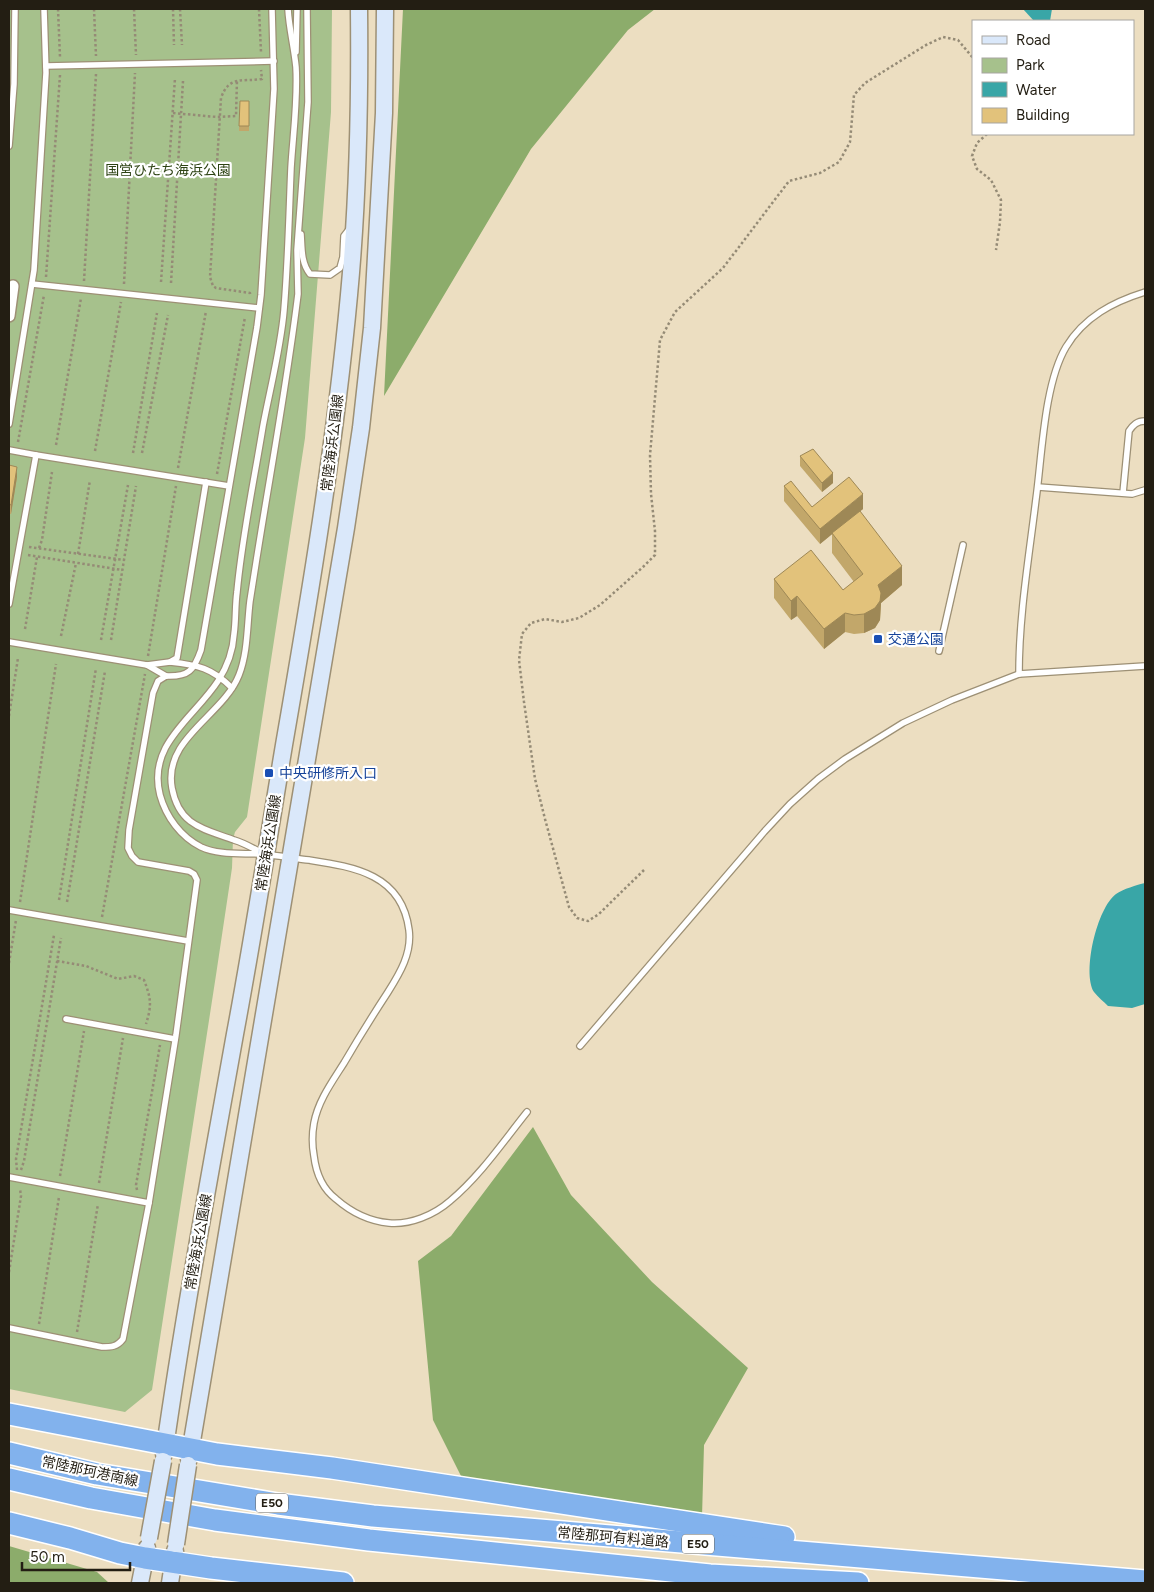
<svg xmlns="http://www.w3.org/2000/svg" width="1154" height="1592" font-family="Figtree,'Noto Sans JP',sans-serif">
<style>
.green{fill:#a6c18c}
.forest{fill:#8cac6b}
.water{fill:#39a6a7}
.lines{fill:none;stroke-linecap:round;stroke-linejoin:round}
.lane-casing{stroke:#9d9075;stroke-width:8}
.street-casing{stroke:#9d9075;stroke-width:14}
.secondary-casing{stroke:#9d9075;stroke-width:19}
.highway-casing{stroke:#fff;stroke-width:24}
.path{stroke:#958b76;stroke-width:2.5;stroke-dasharray:2.5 2.5;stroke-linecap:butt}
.lane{stroke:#fff;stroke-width:5.5}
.street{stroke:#fff;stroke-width:11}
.secondary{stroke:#dae8fa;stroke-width:16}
.highway{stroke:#82b2ed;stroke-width:21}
.secondary-bridge-casing{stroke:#9d9075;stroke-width:19;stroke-linecap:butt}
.secondary-bridge{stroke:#dae8fa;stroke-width:16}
.wall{fill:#c2a76a}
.shaded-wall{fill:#9e8856}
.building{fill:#e2c27b;stroke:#9e8856}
.transit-dot{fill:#1a4fb4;stroke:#fff;stroke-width:2}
.labels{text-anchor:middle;stroke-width:4.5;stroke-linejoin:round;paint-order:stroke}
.shield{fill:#fff;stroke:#65625a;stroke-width:1}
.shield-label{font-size:12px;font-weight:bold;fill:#231e13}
.park-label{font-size:14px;fill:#2e4314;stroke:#fff}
.street-label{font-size:14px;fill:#231e13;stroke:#fff}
.transit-label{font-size:14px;fill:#164399;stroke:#fff;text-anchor:start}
</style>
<rect width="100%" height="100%" fill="#ecdec1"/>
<path class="green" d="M9 9H332L331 112 305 438 247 817 235 832 233 839 232 868 216 975 152 1390 125 1412 9 1389Z"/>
<g class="forest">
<path d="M403 9H655L628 30 531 149 384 396Z"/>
<path d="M533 1127 571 1195 652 1282 748 1368 704 1445 702 1517 462 1478 433 1420 418 1261 451 1236Z"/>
<path d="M9 1546 97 1572 109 1583H9Z"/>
</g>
<g class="water">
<path d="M1023 9H1052L1050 21H1034Z"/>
<path d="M1145 883V1004L1132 1008 1108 1006C1104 1002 1098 997 1094 992 1082 972 1097 908 1116 894 1123 889 1137 885 1145 883Z"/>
</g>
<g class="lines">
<g class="lane-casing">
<g id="lane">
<path d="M288 9C289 28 294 47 296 67 298 100 293 135 291 168 289 215 288 263 284 310 281 347 270 389 263 426 254 481 242 537 237 592 235 606 236 620 234 634 233 651 227 667 218 681 194 718 147 744 160 795 166 817 181 837 201 847 218 855 240 853 259 854 275 855 292 858 309 860 354 867 402 874 409 930 412 953 400 973 388 992 373 1015 358 1039 344 1063 332 1082 318 1101 314 1123 312 1134 312 1145 314 1156 316 1173 323 1189 336 1199 352 1213 368 1221 389 1223 410 1225 434 1215 450 1201 480 1176 503 1142 527 1112"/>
<path d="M296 52 297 9"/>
<path d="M46 66 274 61"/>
<path d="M9 146 14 84 15 9"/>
<path d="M301 234C302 248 301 263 310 274L330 275 340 268 343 257 344 236 351 227"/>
<path d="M32 284 259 308"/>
<path d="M9 424 34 270 46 73 44 9"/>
<path d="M9 450 36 455 9 604"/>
<path d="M36 455 229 486"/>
<path d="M1038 487 1132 494 1145 490"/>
<path d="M1123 493 1129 431C1133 425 1137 421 1145 421"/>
<path d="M9 642 147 665 170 662 177 658 206 482"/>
<path d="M939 651 963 545"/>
<path d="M170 662C198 665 212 668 232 688"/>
<path d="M147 665 166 676"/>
<path d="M1019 674C1019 615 1029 557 1036 499 1042 456 1044 384 1066 347 1084 317 1113 302 1145 292"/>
<path d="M262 853C253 848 244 843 234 840 204 829 179 826 172 788 163 738 223 716 239 675 248 652 247 625 250 601 252 588 254 576 256 563 270 474 287 384 298 294L297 250 308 102 307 9"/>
<path d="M9 910 188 941"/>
<path d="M66 1019 175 1039"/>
<path d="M580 1046 764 832 790 804 818 779 845 759 903 723 952 700 1019 674 1145 666"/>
<path d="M9 1177 149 1203"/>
<path d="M9 1328 102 1347C111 1347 117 1347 123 1339L149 1203 176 1035 197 880 194 874 189 871 138 862 132 856 128 848 129 830 153 693 158 681 166 676C189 677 194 670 201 650L257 327 261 295 274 89 272 9"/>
</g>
</g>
<g class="street-casing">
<path id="street" d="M9 316 13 286"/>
</g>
<g class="secondary-casing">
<g id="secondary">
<path d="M164 1454C184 1313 210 1174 235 1034 253 938 268 841 284 745 310 595 335 446 349 295 358 200 360 104 359 9"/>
<path d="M189 1459 346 528 361 428 372 328 384 113 385 9"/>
<path d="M140 1583 147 1548"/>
<path d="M170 1583 175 1551"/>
</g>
</g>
<g class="highway-casing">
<g id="highway">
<path d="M9 1414 217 1454 332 1468 784 1537"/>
<path d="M9 1453 97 1474 278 1504 373 1516 1145 1581"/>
<path d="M9 1479 91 1498 215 1520 369 1540 710 1575 858 1583"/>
<path d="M9 1523 70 1538 120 1553 145 1558 211 1568 343 1583"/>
</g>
</g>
<g class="path">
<path d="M58 9 60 57"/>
<path d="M94 9 96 56"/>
<path d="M134 9 136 55"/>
<path d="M173 9 174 45"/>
<path d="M180 9 182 45"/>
<path d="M259 9 261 52"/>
<path d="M173 113 217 117 236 116 237 80"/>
<path d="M987 134 977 143 972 156 977 169 991 180 1001 200 1000 222 996 250"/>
<path d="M46 277 60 75"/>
<path d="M84 281 96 74"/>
<path d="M161 282 175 78"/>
<path d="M171 283 183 81"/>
<path d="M124 284 135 73"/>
<path d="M250 294V293L216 288 213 286 210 277 221 98C229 75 243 82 262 79L261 70"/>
<path d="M18 442 44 295"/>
<path d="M56 445 81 298"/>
<path d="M95 451 121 302"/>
<path d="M133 453 157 313"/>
<path d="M142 453 168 315"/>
<path d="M178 468 206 311"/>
<path d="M217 474 245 317"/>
<path d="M29 547 124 560"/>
<path d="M39 548 42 540 52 472"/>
<path d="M78 554 90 480"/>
<path d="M28 555 122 570"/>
<path d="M25 629 37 557"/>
<path d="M61 636 76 563"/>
<path d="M101 640 128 485"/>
<path d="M111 640 136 486"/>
<path d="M148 656 176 486"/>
<path d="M9 716 18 658"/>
<path d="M644 870 599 914 588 921 577 918 569 907 545 819 535 779 524 702 519 660 522 634 531 623 545 619 562 622 579 618 600 605 643 567 655 555V531L651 494 650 455 660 340 675 312 723 268 789 181 820 173 839 162 850 142 854 95 865 83 926 45 943 37 958 40 973 58"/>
<path d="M59 900 96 668"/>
<path d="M20 902 56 664"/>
<path d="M67 902 105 671"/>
<path d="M102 917 145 674"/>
<path d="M57 961 86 966 118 979 134 976 144 980C151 998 152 1005 146 1024"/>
<path d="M9 963 16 920"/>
<path d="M17 1170 16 1159 54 935"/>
<path d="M21 1170 24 1161 61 938"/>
<path d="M60 1176 84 1031"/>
<path d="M99 1183 123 1038"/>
<path d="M137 1190 136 1185 160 1045"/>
<path d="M9 1272 21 1196 20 1189"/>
<path d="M39 1324 59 1197"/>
<path d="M77 1332 98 1204"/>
</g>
<use href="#lane" class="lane"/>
<use href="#street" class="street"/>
<use href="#secondary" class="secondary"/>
<use href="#highway" class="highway"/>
<g class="secondary-bridge-casing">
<g id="secondary-bridge">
<path d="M149 1538 163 1461"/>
<path d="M176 1544 188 1465"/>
</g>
</g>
<use href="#secondary-bridge" class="secondary-bridge"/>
</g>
<g class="wall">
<path d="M240 101H249V131H239Z"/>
<path d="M800 456 833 483 822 492 800 466Z"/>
<path d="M9 465 17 477 11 514H9Z"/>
<path d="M784 486 812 507 863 509 860 511 902 585 881 603 880 620 875 628 864 633 854 634 845 632 824 649 797 616 791 620 774 598V579L843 590 854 582 832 553V534L820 544 784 501Z"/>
</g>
<g class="shaded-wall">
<path d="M17 467V477L11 514V505Z"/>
<path d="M833 473V483L822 492V483Z"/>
<path d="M863 494V509L820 544V529Z"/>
<path d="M902 566V585L881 603 880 620 875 628 864 633V614L878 585Z"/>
<path d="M797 596V616L791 620V601Z"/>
<path d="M845 613V632L824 649V629Z"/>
</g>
<g class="building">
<path d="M240 101H249V126H239Z"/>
<path d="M813 449 833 473 822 483 800 456Z"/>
<path d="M9 465 17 467 11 505 9 504Z"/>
<path d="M849 477 863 494 820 529 784 486 791 481 812 507Z"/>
<path d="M860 511 902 566 878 585 881 593 880 601 875 608 864 614 854 615 845 613 824 629 797 596 791 601 774 579 811 550 843 590 863 574 832 533Z"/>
</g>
<g class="transit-dot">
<rect x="873" y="634" width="10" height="10" rx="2.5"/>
<rect x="264" y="768" width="10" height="10" rx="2.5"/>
</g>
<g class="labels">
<g class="shield">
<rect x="256" y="1493.5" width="32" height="19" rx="4"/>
<rect x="682" y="1534.5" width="32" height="19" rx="4"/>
</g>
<g class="shield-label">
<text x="272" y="1507">E50</text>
<text x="698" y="1548">E50</text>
</g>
<g class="park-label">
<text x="168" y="175">国営ひたち海浜公園</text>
</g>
<g class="street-label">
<text transform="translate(332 443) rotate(-83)" y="5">常陸海浜公園線</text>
<text transform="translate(268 843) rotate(-81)" y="5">常陸海浜公園線</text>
<text transform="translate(198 1242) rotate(-80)" y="5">常陸海浜公園線</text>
<text transform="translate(90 1471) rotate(12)" y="5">常陸那珂港南線</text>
<text transform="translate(613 1537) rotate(5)" y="5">常陸那珂有料道路</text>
</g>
<g class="transit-label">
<text x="888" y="644">交通公園</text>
<text x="279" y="778">中央研修所入口</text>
</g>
</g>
<rect width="1154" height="1592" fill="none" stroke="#231e13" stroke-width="20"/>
<rect x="972" y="20" width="162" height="115" fill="#ffffff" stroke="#a7a5a1"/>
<rect x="982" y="36" width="25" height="8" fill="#dae8fa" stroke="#a7a5a1"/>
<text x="1016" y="45" font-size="15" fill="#231e13">Road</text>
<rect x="982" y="58" width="25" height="15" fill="#a6c18c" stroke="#a7a5a1"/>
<text x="1016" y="70" font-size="15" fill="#231e13">Park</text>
<rect x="982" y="82" width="25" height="15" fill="#39a6a7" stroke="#a7a5a1"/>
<text x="1016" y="95" font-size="15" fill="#231e13">Water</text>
<rect x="982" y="108" width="25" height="15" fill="#e2c27b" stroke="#a7a5a1"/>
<text x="1016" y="120" font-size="15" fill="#231e13">Building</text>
<path d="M22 1562v8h108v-8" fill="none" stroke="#231e13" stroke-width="2.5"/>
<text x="30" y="1562" font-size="15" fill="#231e13" stroke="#ffffff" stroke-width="4" paint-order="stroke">50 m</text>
</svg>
